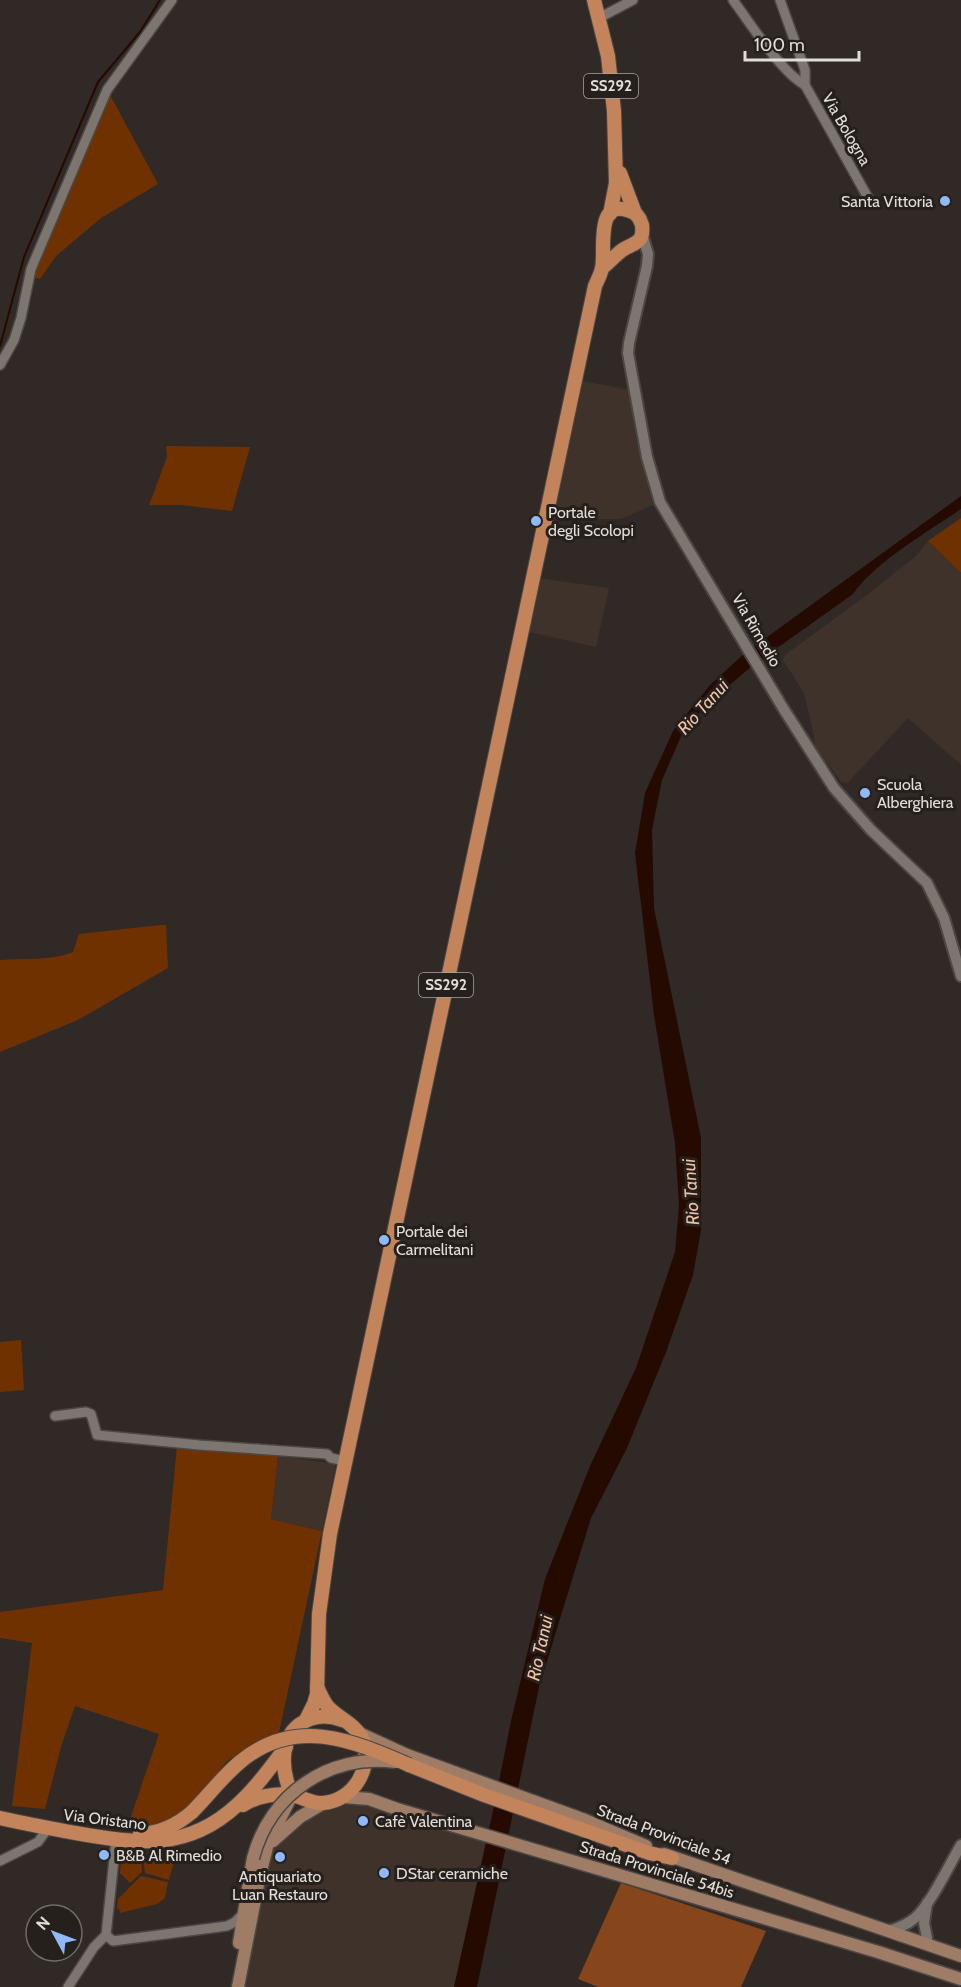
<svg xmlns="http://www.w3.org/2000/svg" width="961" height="1987" font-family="Cabin,sans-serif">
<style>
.built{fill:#3e322b}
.green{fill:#703100}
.forest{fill:#86451a}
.water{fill:#240a00}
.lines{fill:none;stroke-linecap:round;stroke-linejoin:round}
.stream{stroke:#240a00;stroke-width:2}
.minor-casing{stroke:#4c4744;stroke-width:12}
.tertiary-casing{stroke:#4c4744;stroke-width:14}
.secondary-casing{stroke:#4c4744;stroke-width:15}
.primary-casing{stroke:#4c4744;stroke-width:16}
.minor{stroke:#7c7570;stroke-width:9}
.tertiary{stroke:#7c7570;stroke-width:10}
.secondary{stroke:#9f7c66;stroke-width:12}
.primary{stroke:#c3835b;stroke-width:14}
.secondary-bridge-casing{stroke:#4c4744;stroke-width:15;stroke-linecap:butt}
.primary-bridge-casing{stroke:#4c4744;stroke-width:16;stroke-linecap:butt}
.secondary-bridge{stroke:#9f7c66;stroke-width:12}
.primary-bridge{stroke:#c3835b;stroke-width:14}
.poi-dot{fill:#90b8fd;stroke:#26201c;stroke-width:2}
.labels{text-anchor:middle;stroke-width:6;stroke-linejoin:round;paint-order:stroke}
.shield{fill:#26201c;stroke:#a9a4a1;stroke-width:1.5}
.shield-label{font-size:15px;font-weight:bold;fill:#e1ddda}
.street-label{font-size:16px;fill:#e1ddda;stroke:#26201c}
.poi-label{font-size:16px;fill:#e1ddda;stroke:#26201c;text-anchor:start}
.water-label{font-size:18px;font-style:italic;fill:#f0c1a7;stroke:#26201c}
</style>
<rect width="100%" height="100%" fill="#302926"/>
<g class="built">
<path d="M581 381 628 389 637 442 653 505 621 519H549Z"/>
<path d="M928 541 961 573V765L908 718 851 779 848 783 841 782 815 746 814 736 804 693 783 660 785 655 868 594 916 556Z"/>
<path d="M538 578 609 588 596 647 525 631Z"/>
<path d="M278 1456 336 1464 322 1531 271 1519Z"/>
<path d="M355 1803 422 1821 486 1841 454 1987H243L262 1886 276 1843 282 1835 319 1812 330 1808Z"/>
</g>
<g class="green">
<path d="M109 93 158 184 101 218 56 256 40 279 32 277Z"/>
<path d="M166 446 250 447 232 511 181 505H149L167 457Z"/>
<path d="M961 518V573L928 541Z"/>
<path d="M160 925H166L168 968 78 1020 0 1052V960C24 958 51 961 73 952L79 934Z"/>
<path d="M21 1340 24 1390 0 1392V1342Z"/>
<path d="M177 1446 278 1456 271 1519 322 1531 279 1733 255 1742 227 1761 196 1799 166 1825 144 1830 126 1831 159 1734 75 1706 61 1747 45 1809 12 1806 32 1643 0 1638V1612L163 1590Z"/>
<path d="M176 1855 169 1880 145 1873 143 1858Z"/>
<path d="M141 1858 142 1872 130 1883 120 1873 121 1860Z"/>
<path d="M141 1876 168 1882 165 1898 157 1904 120 1913 119 1909H117L118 1899Z"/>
</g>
<path class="forest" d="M621 1883 766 1931 741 1987H598L578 1979Z"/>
<path class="water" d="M961 496V509C929 531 875 562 853 594L752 666 705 706 682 734 662 780 652 830 654 908 701 1138V1230L693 1275 666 1352 627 1448 591 1518 539 1687 477 1987H454L495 1802 511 1721 545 1579 590 1466 636 1368 675 1252 679 1206 675 1143 654 1015 635 853 645 793 673 731 710 685 745 653Z"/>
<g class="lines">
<path class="stream" d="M0 346 24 257 98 82 140 32 160 0"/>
<g class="minor-casing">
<g id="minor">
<path d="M733 0C750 23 781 72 805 85"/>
<path d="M780 0 805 70V85L871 203"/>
<path d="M599 18 633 0"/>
<path d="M0 365 14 340 21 318 31 269 107 90 172 0"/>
<path d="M55 1416 86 1412 91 1414 97 1435 199 1445 327 1454 331 1458 345 1461"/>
<path d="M0 1861 38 1842 48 1828"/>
<path d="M106 1935 113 1941 227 1926 235 1922 243 1914"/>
<path d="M106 1935 116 1840"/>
<path d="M68 1987 94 1947 106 1935"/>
</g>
</g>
<g class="tertiary-casing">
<g id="tertiary">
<path d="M642 234 648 254 647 266 629 343 628 353 647 457 660 502 783 708 834 788 871 830 927 883 944 918 961 976"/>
<path d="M927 1903 924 1923 927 1938"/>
<path d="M889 1931C898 1928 907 1925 915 1918 931 1904 949 1865 961 1845"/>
</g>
</g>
<g class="secondary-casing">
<g id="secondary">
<path d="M359 1733 407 1755 585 1820 646 1846"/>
<path d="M343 1797 369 1799 397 1809 878 1952 961 1979"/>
<path d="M273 1841 300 1817 322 1804"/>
<path d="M664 1854 961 1956"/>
<path d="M239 1943 253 1858"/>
<path d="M238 1987 259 1879 268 1843 292 1795"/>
</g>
</g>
<g class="primary-casing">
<g id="primary">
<path d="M594 0 608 56 614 111 616 183 610 214"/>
<path d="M620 173 635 213"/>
<path d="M306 1720 314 1704 317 1694 319 1614 330 1534 595 286C597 281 601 274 602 268 606 252 594 197 630 211 637 213 640 218 642 225 644 242 637 242 624 249 617 253 609 263 602 268"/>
<path d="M409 1765 484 1795 649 1853 672 1858"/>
<path d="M292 1795C280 1769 278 1731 310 1719 321 1715 332 1716 342 1720"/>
<path d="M243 1805C256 1796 277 1793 292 1795 303 1797 312 1804 323 1803 354 1801 374 1766 362 1738 355 1724 338 1718 328 1707 323 1701 320 1693 317 1687"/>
<path d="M0 1818C27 1824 54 1829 81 1834 139 1844 188 1850 236 1806 255 1789 271 1767 286 1747"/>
<path d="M140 1834C160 1833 177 1825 192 1812"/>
</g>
</g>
<use href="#minor" class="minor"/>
<use href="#tertiary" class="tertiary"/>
<use href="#secondary" class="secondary"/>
<use href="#primary" class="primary"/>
<g class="secondary-bridge-casing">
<path id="secondary-bridge" d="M253 1858C270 1794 329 1753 396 1762"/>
</g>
<g class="primary-bridge-casing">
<path id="primary-bridge" d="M192 1812C208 1796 222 1777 240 1762 295 1716 352 1740 409 1765"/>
</g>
<use href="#secondary-bridge" class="secondary-bridge"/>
<use href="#primary-bridge" class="primary-bridge"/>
</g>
<g class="poi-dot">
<circle cx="945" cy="201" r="6"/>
<circle cx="536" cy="521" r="6"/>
<circle cx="865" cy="793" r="6"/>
<circle cx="384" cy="1240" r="6"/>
<circle cx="363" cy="1821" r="6"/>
<circle cx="104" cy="1855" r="6"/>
<circle cx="280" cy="1857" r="6"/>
<circle cx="384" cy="1873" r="6"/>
</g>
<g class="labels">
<g class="shield">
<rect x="584" y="74" width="54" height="24" rx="4.5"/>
<rect x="419" y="973" width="54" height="24" rx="4.5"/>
</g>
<g class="shield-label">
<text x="611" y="91">SS292</text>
<text x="446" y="990">SS292</text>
</g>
<g class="street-label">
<text transform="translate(847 129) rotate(60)" y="6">Via Bologna</text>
<text transform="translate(757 630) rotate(60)" y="6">Via Rimedio</text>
<text transform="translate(105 1819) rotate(7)" y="6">Via Oristano</text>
<text transform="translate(664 1834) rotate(21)" y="6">Strada Provinciale 54</text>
<text transform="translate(657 1869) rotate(17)" y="6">Strada Provinciale 54bis</text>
</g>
<g class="poi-label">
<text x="933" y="207" text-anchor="end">Santa Vittoria</text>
<text x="548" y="518">Portale<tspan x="548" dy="18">degli Scolopi</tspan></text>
<text x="877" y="790">Scuola<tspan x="877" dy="18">Alberghiera</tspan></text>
<text x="396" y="1237">Portale dei<tspan x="396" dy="18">Carmelitani</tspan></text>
<text x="375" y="1827">Cafè Valentina</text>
<text x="116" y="1861">B&amp;B Al Rimedio</text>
<text x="396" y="1879">DStar ceramiche</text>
<text x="280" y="1882" text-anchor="middle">Antiquariato<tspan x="280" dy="18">Luan Restauro</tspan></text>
</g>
<g class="water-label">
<text transform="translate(703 707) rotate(-48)" y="6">Rio Tanui</text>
<text transform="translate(691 1192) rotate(-94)" y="6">Rio Tanui</text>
<text transform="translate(540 1648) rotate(-78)" y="6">Rio Tanui</text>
</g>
</g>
<g transform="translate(54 1933) rotate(311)"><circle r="28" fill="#26201c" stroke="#716c68" stroke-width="1.5"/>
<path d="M0-4.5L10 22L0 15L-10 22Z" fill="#90b8fd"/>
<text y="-9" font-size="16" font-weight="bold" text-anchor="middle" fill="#e1ddda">N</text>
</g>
<path d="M745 51v9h114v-9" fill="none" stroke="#e1ddda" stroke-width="3"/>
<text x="754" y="51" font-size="18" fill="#e1ddda" stroke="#26201c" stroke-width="4.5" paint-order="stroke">100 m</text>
</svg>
